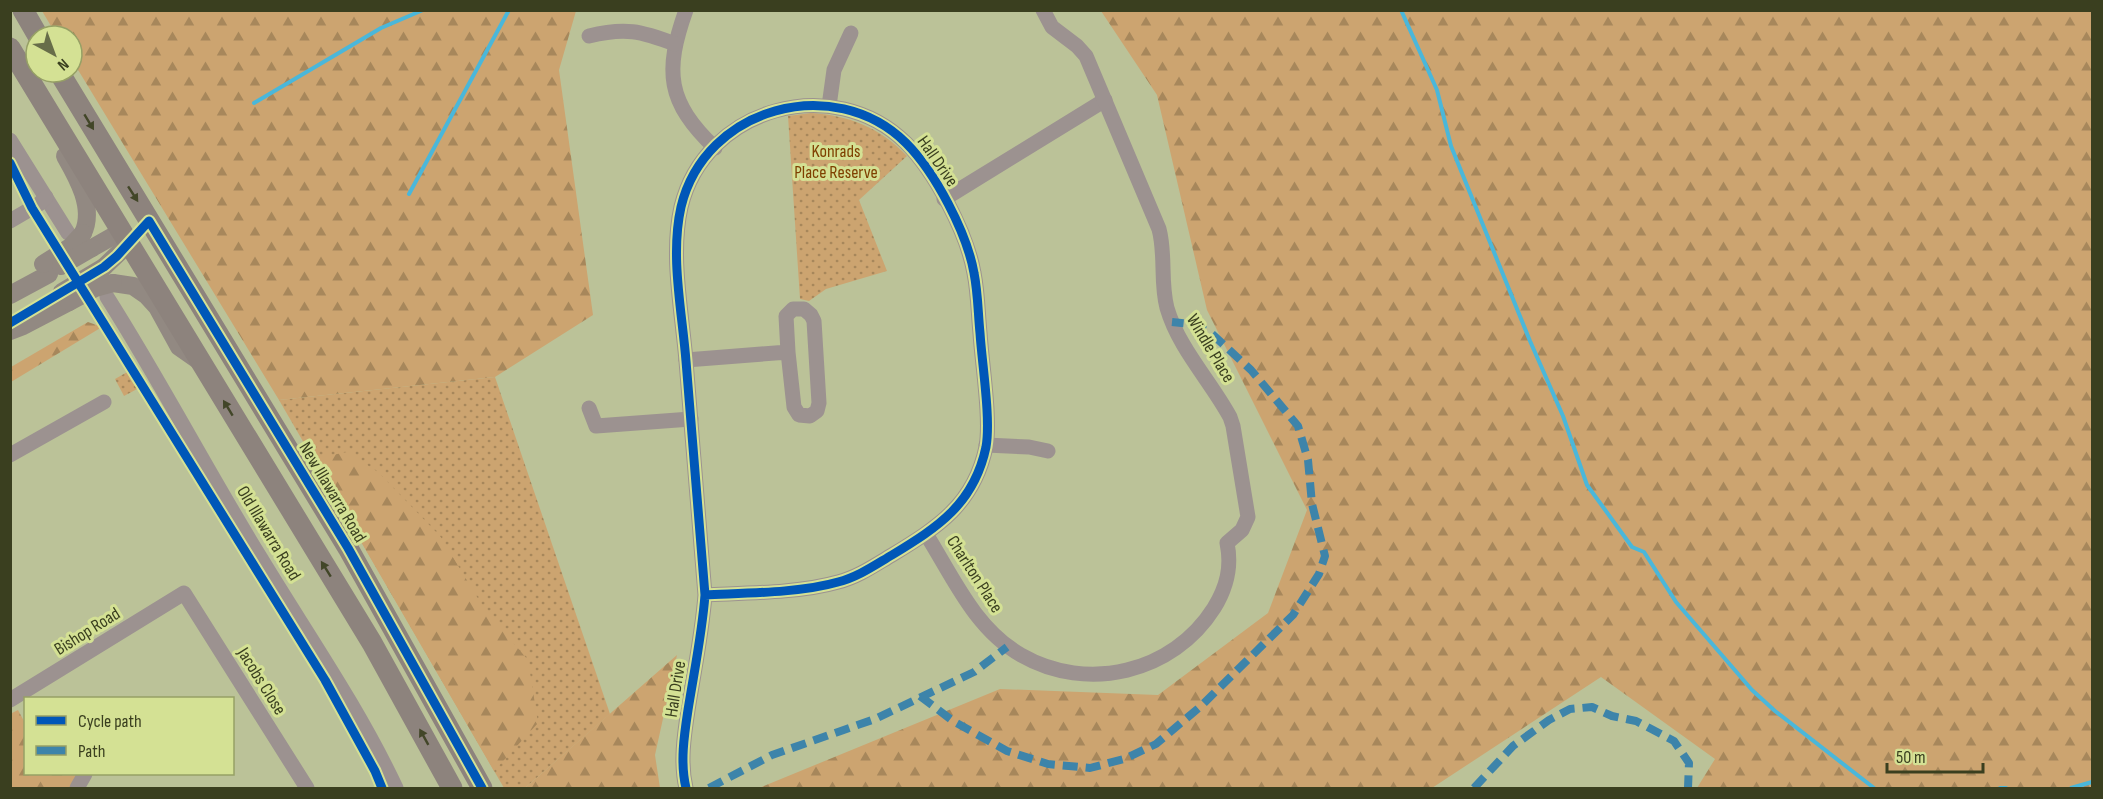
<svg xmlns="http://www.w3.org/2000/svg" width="2103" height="799" font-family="'Sofia Sans Condensed',sans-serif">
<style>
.grass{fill:url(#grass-dots)}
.forest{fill:url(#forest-firs)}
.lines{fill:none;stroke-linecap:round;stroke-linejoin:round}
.stream{stroke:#4ab7da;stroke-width:4}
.minor{stroke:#9c9290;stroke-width:15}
.major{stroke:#928982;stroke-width:18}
.highway{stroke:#8d837d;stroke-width:21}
.major-bridge{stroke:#928982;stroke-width:18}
.quiet{stroke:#3d84aa;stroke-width:8;stroke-dasharray:15 8;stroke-linecap:butt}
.cycleway-casing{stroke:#d4e194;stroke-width:13}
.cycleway{stroke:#0057b8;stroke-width:9}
.oneway{fill:#424628}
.labels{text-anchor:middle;stroke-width:6;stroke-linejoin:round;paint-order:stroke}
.park-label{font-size:18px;fill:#7f4000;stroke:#d4e194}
.street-label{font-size:18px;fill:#3a3f1f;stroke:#d4e194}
</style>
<defs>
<pattern id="grass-dots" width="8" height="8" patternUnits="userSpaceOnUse" patternTransform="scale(1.5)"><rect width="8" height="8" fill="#cca470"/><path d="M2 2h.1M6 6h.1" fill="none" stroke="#a7875b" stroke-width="1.8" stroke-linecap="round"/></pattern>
<pattern id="forest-firs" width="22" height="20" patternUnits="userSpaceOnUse" patternTransform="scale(1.5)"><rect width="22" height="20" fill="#cca470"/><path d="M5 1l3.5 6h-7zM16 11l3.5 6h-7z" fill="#a7875b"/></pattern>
</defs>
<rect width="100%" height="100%" fill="#bbc298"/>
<g class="grass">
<path d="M811 113C848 115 881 128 907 156L859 200 887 271 826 289 809 301 800 299 788 116Z"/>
<path d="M129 371 139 388 124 396 115 379Z"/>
<path d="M495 377 610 714 525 788H504L279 400Z"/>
</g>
<g class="forest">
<path d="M42 11H576L559 70 593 315 495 377 279 400 72 60V36H57Z"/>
<path d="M1101 11H2092V788H1697L1715 759 1601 677 1432 788H759L1000 689 1158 695 1268 613 1307 510 1207 310 1157 95Z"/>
<path d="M88 322 102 327 11 382V367Z"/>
<path d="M347 452 378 472 440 536 485 610 528 660 538 723 494 771 313 459Z"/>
<path d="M677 655 655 755 660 788H525Z"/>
<path d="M18 710 25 723 26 774H77L70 788H11L10 714Z"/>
</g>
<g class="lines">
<g class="stream">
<path d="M1401 10 1437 90 1451 146 1530 341 1563 416 1587 485 1632 547 1644 552 1676 602 1752 690 1775 711 1874 788"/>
<path d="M254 103 381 28 423 10"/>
<path d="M409 194 509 10"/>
<path d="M2000 788H2006"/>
<path d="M2071 788 2092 782"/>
</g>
<g class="minor">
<path d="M686 10C664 72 667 102 715 148"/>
<path d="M589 36C625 27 641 31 675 44"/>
<path d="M829 106 834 70 851 33"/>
<path d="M10 140 68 233"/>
<path d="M944 199 1105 100"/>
<path d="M10 221 39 204 46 197"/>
<path d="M107 297C161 382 207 471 260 557 306 633 358 707 396 788"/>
<path d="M686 360 788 352 786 316 793 309H804L811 315 814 321 819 403 817 411 810 416 799 415 794 407 788 352"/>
<path d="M589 408 596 426 691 419"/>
<path d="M986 445 1029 447 1048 451"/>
<path d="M10 455 104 402"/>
<path d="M926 534C953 577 975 629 1021 655 1087 693 1173 673 1214 608 1227 587 1232 567 1227 543L1242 530 1248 517 1233 426 1230 417C1210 380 1179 349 1167 308 1160 282 1166 255 1159 229L1086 56 1077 46 1052 27 1043 10"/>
<path d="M10 700 184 593 307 788"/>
<path d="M77 788 85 774"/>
<path d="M686 788C680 763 684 736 688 710 694 672 702 634 705 595 699 517 693 439 686 361 682 311 670 256 681 207 705 107 834 72 906 143 935 172 967 233 974 273 978 293 978 313 980 333 982 364 991 419 986 447 974 504 938 527 892 555 875 565 858 577 838 582 800 593 745 593 705 595"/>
</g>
<g class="major">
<path d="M65 156C77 177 95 208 83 233"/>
<path d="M92 248 122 231"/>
<path d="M104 267 129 243"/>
<path d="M113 283 133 286 146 295 157 307 179 347 199 361"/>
<path d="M10 295 49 274"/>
<path d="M10 331 23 326 69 302"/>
</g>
<g class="highway">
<path d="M23 10 38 36"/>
<path d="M10 48 372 643 452 788"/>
<path d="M59 72 348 548 482 788"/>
</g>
<g class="major-bridge">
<path d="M43 264 70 247 83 233"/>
<path d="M61 266 92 248"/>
<path d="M62 292 104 267"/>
<path d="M69 302 95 288 113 283"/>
</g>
<g class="quiet">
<path d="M920 696 953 721 1007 751 1048 764 1090 768 1124 759 1156 744 1201 706 1293 615 1319 574 1325 556 1312 504 1308 460 1298 426 1251 370 1211 333 1192 324 1172 322"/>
<path d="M709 788 772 755 875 719 974 672 1007 647"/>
<path d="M1474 788 1513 746 1549 720 1570 709 1592 707 1612 716 1636 721 1674 741 1689 763 1688 788"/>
</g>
<g class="cycleway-casing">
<g id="cycleway">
<path d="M10 163 32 208 325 680 375 771 382 788"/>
<path d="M10 323 104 267 117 256 149 221 348 548 482 788"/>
<path d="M686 788C680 763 684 736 688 710 694 672 702 634 705 595 699 517 693 439 686 361 682 311 670 256 681 207 705 107 834 72 906 143 935 172 967 233 974 273 978 293 978 313 980 333 982 364 991 419 986 447 974 504 938 527 892 555 875 565 858 577 838 582 800 593 745 593 705 595"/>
</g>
</g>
<use href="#cycleway" class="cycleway"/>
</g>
<defs><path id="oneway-solid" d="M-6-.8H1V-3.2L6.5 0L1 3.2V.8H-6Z" transform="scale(1.5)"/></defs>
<g class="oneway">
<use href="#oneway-solid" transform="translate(89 122) rotate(59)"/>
<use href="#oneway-solid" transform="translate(133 194) rotate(57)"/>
<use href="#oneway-solid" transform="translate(228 408) rotate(-121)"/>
<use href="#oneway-solid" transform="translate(326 569) rotate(-122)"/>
<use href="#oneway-solid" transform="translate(424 737) rotate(-119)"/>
</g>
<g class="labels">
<g class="park-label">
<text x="836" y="157">Konrads<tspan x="836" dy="21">Place Reserve</tspan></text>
</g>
<g class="street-label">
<text transform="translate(938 161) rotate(55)" y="6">Hall Drive</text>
<text transform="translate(1211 348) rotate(59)" y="6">Windle Place</text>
<text transform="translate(333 492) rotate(59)" y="6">New Illawarra Road</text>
<text transform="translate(269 533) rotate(59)" y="6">Old Illawarra Road</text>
<text transform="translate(975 574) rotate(57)" y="6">Charlton Place</text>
<text transform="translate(87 631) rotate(-32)" y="6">Bishop Road</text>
<text transform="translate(262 681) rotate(58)" y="6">Jacobs Close</text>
<text transform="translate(675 689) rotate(-81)" y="6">Hall Drive</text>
</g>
</g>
<rect width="2103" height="799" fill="none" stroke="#3a3f1f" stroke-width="24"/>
<rect x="24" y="697" width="210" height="78" fill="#d4e194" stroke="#96a065" stroke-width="1.5"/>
<rect x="36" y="716" width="30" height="9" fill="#0057b8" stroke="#96a065" stroke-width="1.5"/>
<text x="78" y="727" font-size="18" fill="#3a3f1f">Cycle path</text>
<rect x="36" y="746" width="30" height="9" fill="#3d84aa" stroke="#96a065" stroke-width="1.5"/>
<text x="78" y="757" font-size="18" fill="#3a3f1f">Path</text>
<g transform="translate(54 54) rotate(139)"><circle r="28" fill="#d4e194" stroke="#96a065" stroke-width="1.5"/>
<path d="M0-4.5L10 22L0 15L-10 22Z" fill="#676d49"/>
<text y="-9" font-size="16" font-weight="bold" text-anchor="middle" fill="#3a3f1f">N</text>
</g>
<path d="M1887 763v9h96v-9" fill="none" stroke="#3a3f1f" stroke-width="3"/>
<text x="1896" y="763" font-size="18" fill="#3a3f1f" stroke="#d4e194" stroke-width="4.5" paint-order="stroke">50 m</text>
</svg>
